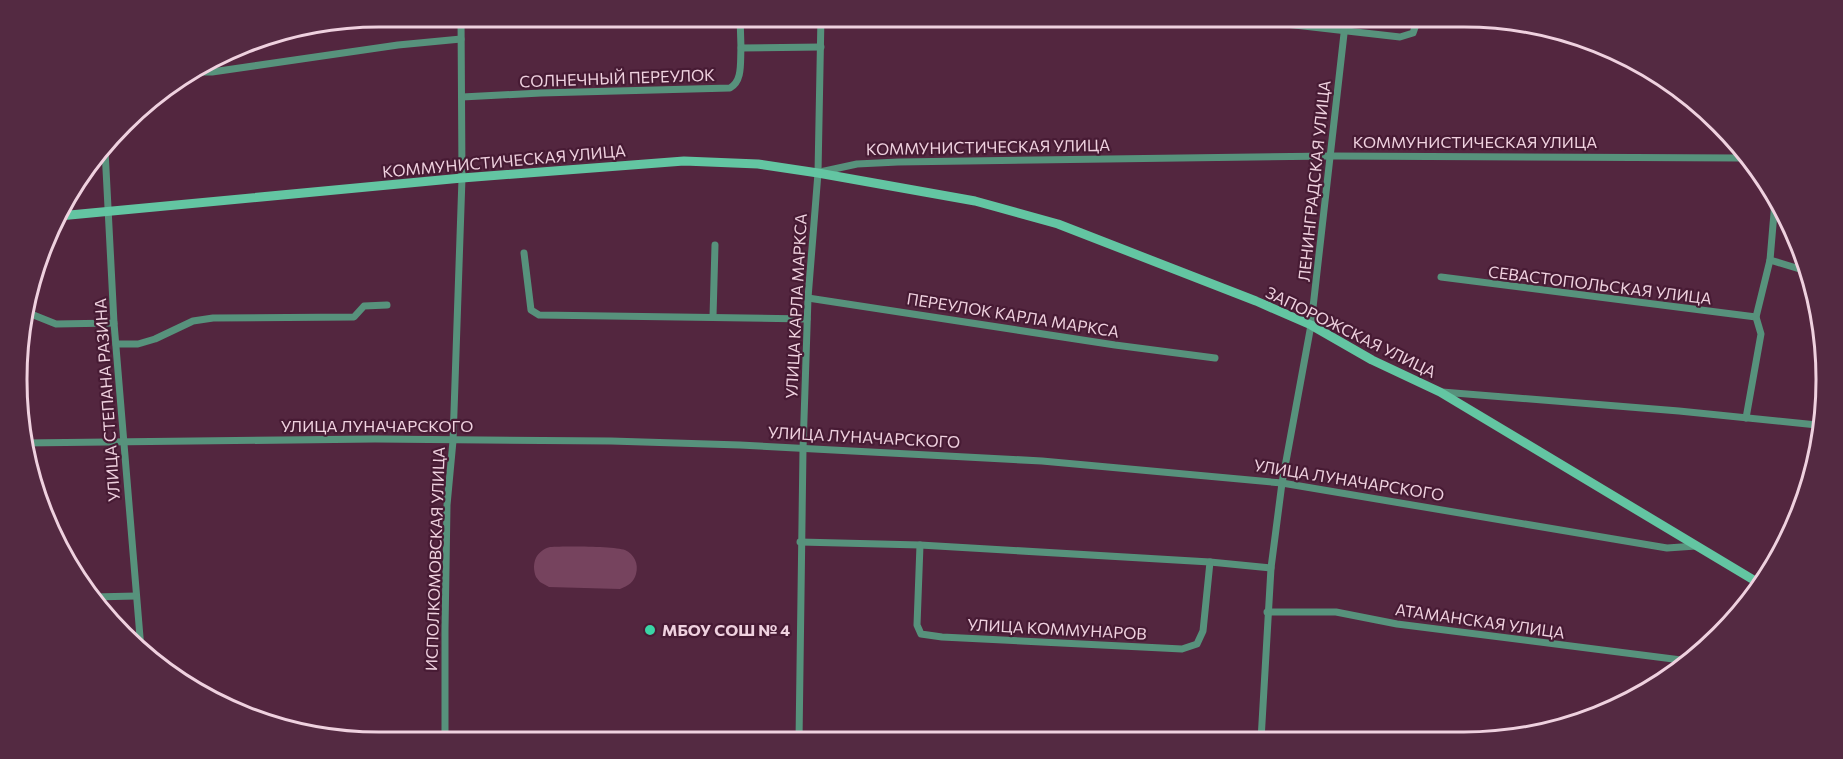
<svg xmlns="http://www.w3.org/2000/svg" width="1843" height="759" font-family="Commissioner,sans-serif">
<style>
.green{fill:#76435e}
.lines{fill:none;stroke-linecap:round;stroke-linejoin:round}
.street{stroke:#57927c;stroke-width:7}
.secondary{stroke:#63c5a2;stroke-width:9}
.poi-dot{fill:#3ad4a5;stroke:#471b34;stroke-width:2}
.labels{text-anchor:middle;stroke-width:4.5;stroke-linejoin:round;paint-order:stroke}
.street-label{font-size:16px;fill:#efd1df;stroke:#471b34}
.poi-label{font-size:16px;font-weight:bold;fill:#efd1df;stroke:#471b34;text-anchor:start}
.rim{fill:none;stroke:#efd1df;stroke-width:3}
</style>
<rect width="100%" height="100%" fill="#53263f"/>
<path class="green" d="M550 547C563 546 615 546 625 550 634 554 639 564 636 574 634 582 628 586 620 589L549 587 540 582 536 577C531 563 536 551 550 547Z"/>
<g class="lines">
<g class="street">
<path d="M740 16 741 48 821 47"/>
<path d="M913 16 939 20H1251L1400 37 1413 33 1419 16"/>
<path d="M200 72H212L398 45 461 39"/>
<path d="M462 97 541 93 730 88C743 81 740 62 741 48"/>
<path d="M105 150 114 323 141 649"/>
<path d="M820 172 857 164 898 162 1332 156 1742 158"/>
<path d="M524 253 531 310 539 315 807 319"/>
<path d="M1770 260 1803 270"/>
<path d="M1441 277 1756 317"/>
<path d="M808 298 1115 345 1215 358"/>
<path d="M26 312 56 324 114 323"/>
<path d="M713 317 715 245"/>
<path d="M116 344H138L155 339 193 321 213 318 354 317 364 306 387 305"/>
<path d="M1442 392 1679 411 1817 425"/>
<path d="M1746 418 1761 334 1756 317 1770 260 1775 201"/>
<path d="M23 443 375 439 611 441 740 445 1042 461 1282 483 1667 548 1696 546"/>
<path d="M800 542 920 545 1210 562 1271 568"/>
<path d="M920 545 917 625 921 634 942 637 1182 649 1197 644 1203 631 1210 562"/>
<path d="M93 597 136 596"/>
<path d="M1267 612H1336L1397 624 1689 661"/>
<path d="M1261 740 1271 568 1282 483 1311 325 1346 16"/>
<path d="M799 741 803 449 808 298 818 173 821 16"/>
<path d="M445 742V630L447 505 453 441 462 178 461 16"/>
</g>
<path class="secondary" d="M59 216 462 178 684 161 758 164 818 173 975 201 1058 224 1256 301 1311 325 1372 360 1440 392 1762 585"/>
</g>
<circle class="poi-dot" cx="650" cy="630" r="6"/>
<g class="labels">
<g class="street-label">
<text transform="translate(617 78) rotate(-2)" y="6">СОЛНЕЧНЫЙ ПЕРЕУЛОК</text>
<text x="1475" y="148">КОММУНИСТИЧЕСКАЯ УЛИЦА</text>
<text transform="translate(988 147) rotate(-1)" y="6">КОММУНИСТИЧЕСКАЯ УЛИЦА</text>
<text transform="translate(504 161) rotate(-5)" y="6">КОММУНИСТИЧЕСКАЯ УЛИЦА</text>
<text transform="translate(1314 181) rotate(-84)" y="6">ЛЕНИНГРАДСКАЯ УЛИЦА</text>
<text transform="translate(1600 285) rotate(7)" y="6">СЕВАСТОПОЛЬСКАЯ УЛИЦА</text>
<text transform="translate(796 306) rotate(-87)" y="6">УЛИЦА КАРЛА МАРКСА</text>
<text transform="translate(1013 315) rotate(9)" y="6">ПЕРЕУЛОК КАРЛА МАРКСА</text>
<text transform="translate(1351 332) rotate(26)" y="6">ЗАПОРОЖСКАЯ УЛИЦА</text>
<text transform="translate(107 400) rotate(-94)" y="6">УЛИЦА СТЕПАНА РАЗИНА</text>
<text x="377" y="432">УЛИЦА ЛУНАЧАРСКОГО</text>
<text transform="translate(864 437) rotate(3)" y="6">УЛИЦА ЛУНАЧАРСКОГО</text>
<text transform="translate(1349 480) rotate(9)" y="6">УЛИЦА ЛУНАЧАРСКОГО</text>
<text transform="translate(435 559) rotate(-88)" y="6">ИСПОЛКОМОВСКАЯ УЛИЦА</text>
<text transform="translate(1480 621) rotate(8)" y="6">АТАМАНСКАЯ УЛИЦА</text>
<text transform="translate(1057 629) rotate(3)" y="6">УЛИЦА КОММУНАРОВ</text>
</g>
<g class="poi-label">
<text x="662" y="636">МБОУ СОШ № 4</text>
</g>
</g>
<path d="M0 0H1843V759H0ZM379 27H1464A352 352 0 0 1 1816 379V380A352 352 0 0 1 1464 732H379A352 352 0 0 1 27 380V379A352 352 0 0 1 379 27Z" fill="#542a42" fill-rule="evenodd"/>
<path class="rim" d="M379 27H1464A352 352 0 0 1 1816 379V380A352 352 0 0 1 1464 732H379A352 352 0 0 1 27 380V379A352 352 0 0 1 379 27Z"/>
</svg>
